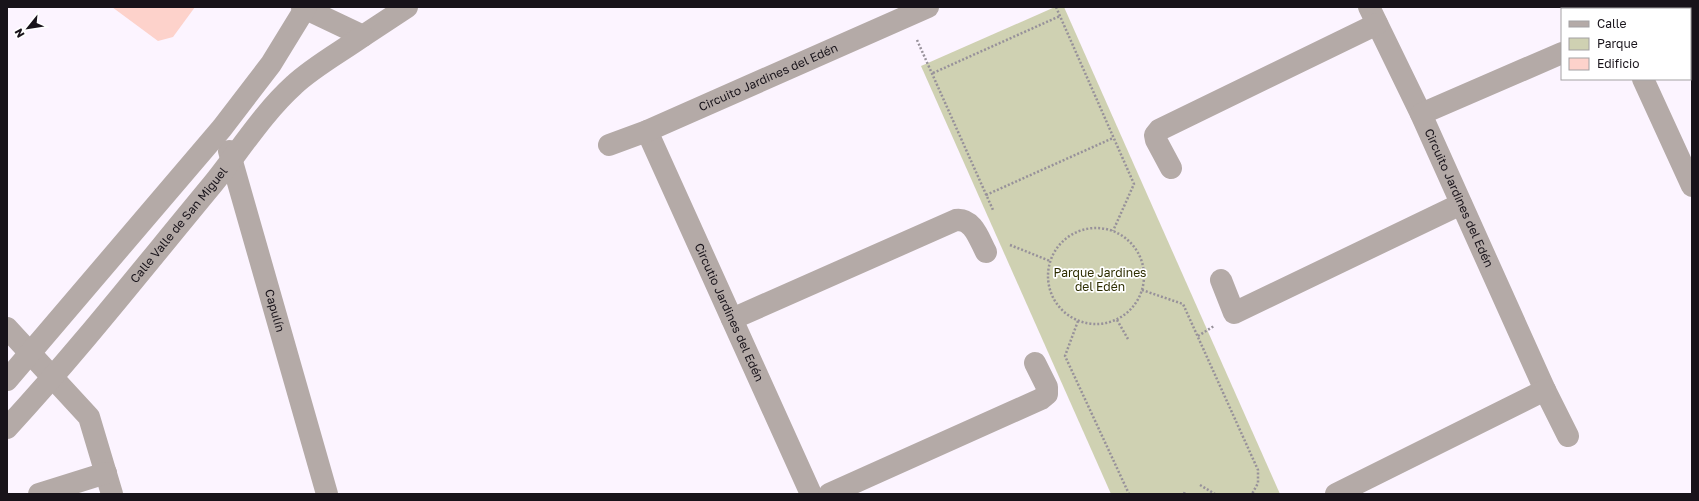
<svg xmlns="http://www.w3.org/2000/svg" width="1699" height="501" font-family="'Golos Text',sans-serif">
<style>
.green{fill:#cfd1b2}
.building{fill:#fdd2cb}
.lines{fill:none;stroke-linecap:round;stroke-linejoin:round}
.path{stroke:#97919a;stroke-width:2.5;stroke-dasharray:2 2;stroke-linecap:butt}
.minor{stroke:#b4aaa7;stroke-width:22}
.labels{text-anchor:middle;stroke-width:3.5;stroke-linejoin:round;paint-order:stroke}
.street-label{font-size:12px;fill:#18131a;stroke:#fff}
.park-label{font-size:12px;fill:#2d2d00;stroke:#fff}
</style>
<rect width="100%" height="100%" fill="#fcf4ff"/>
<path class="green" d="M1055 7H1064L1280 494H1111L921 66Z"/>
<path class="building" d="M112 7H195L173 37 158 41Z"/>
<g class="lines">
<g class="path">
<path d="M1056 7 1134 184 1113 231"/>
<path d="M917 40 993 210"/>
<path d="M933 73 1060 16"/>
<path d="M986 195 1113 138"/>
<circle cx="1096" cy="276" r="48"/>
<path d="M1010 245 1050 261"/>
<path d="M1142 290 1183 304 1258 470V483L1252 494"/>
<path d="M1117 320 1128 339"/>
<path d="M1078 321 1065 356 1129 494"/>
<path d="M1198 336 1214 326"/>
<path d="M1200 485 1215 494"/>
<path d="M1184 494 1185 491"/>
</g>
<g class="minor">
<path d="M302 7 363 36 407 7"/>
<path id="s1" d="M1369 7 1421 114 1545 390 1568 436"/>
<path d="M1610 7 1611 9"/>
<path d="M1690 51 1692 50"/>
<path d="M1643 79 1692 186"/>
<path d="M1421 114 1562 53"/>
<path id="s2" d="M647 131 811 494"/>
<path id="s3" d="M609 145 647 131 928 7"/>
<path id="s4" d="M229 151 327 494"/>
<path d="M1171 168 1156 140 1155 135 1159 130 1377 24"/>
<path d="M1221 280 1234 313 1461 204"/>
<path d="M732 319 956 220C973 218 979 239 986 252"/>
<path d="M7 328 89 417 112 494"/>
<path d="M7 380 222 128 271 64 306 7"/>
<path id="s5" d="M7 428C79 350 144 267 212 185 239 152 262 114 294 85 313 67 342 51 363 36"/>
<path d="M39 494 106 473"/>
<path d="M829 494 1041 399 1047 394V387L1035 363"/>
<path d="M1336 494 1545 390"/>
</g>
</g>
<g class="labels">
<g class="street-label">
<text dy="4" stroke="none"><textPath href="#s3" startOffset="173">Circuito Jardines del Edén</textPath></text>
<text dy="4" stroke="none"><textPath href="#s1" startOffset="211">Circuito Jardines del Edén</textPath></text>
<text dy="4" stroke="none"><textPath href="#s5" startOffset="266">Calle Valle de San Miguel</textPath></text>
<text dy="4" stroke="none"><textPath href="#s4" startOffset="166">Capulín</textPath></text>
<text dy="4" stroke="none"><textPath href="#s2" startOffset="199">Circutio Jardines del Edén</textPath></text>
</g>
<g class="park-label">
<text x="1100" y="277">Parque Jardines<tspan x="1100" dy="14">del Edén</tspan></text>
</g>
</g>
<rect width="1699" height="501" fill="none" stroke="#18131a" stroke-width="16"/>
<rect x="1561" y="8" width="130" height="72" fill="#ffffff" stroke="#a3a1a3"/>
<rect x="1569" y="21" width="20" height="6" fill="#b4aaa7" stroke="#a3a1a3"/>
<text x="1597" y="28" font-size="12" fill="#18131a">Calle</text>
<rect x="1569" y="38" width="20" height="12" fill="#cfd1b2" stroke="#a3a1a3"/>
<text x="1597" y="48" font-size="12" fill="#18131a">Parque</text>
<rect x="1569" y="58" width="20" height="12" fill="#fdd2cb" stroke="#a3a1a3"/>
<text x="1597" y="68" font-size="12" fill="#18131a">Edificio</text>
<g transform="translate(28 28) rotate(240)" stroke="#ffffff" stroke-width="3" paint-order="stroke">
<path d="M0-3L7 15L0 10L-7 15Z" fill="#18131a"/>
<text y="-6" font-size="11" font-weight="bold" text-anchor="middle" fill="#18131a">N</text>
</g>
</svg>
